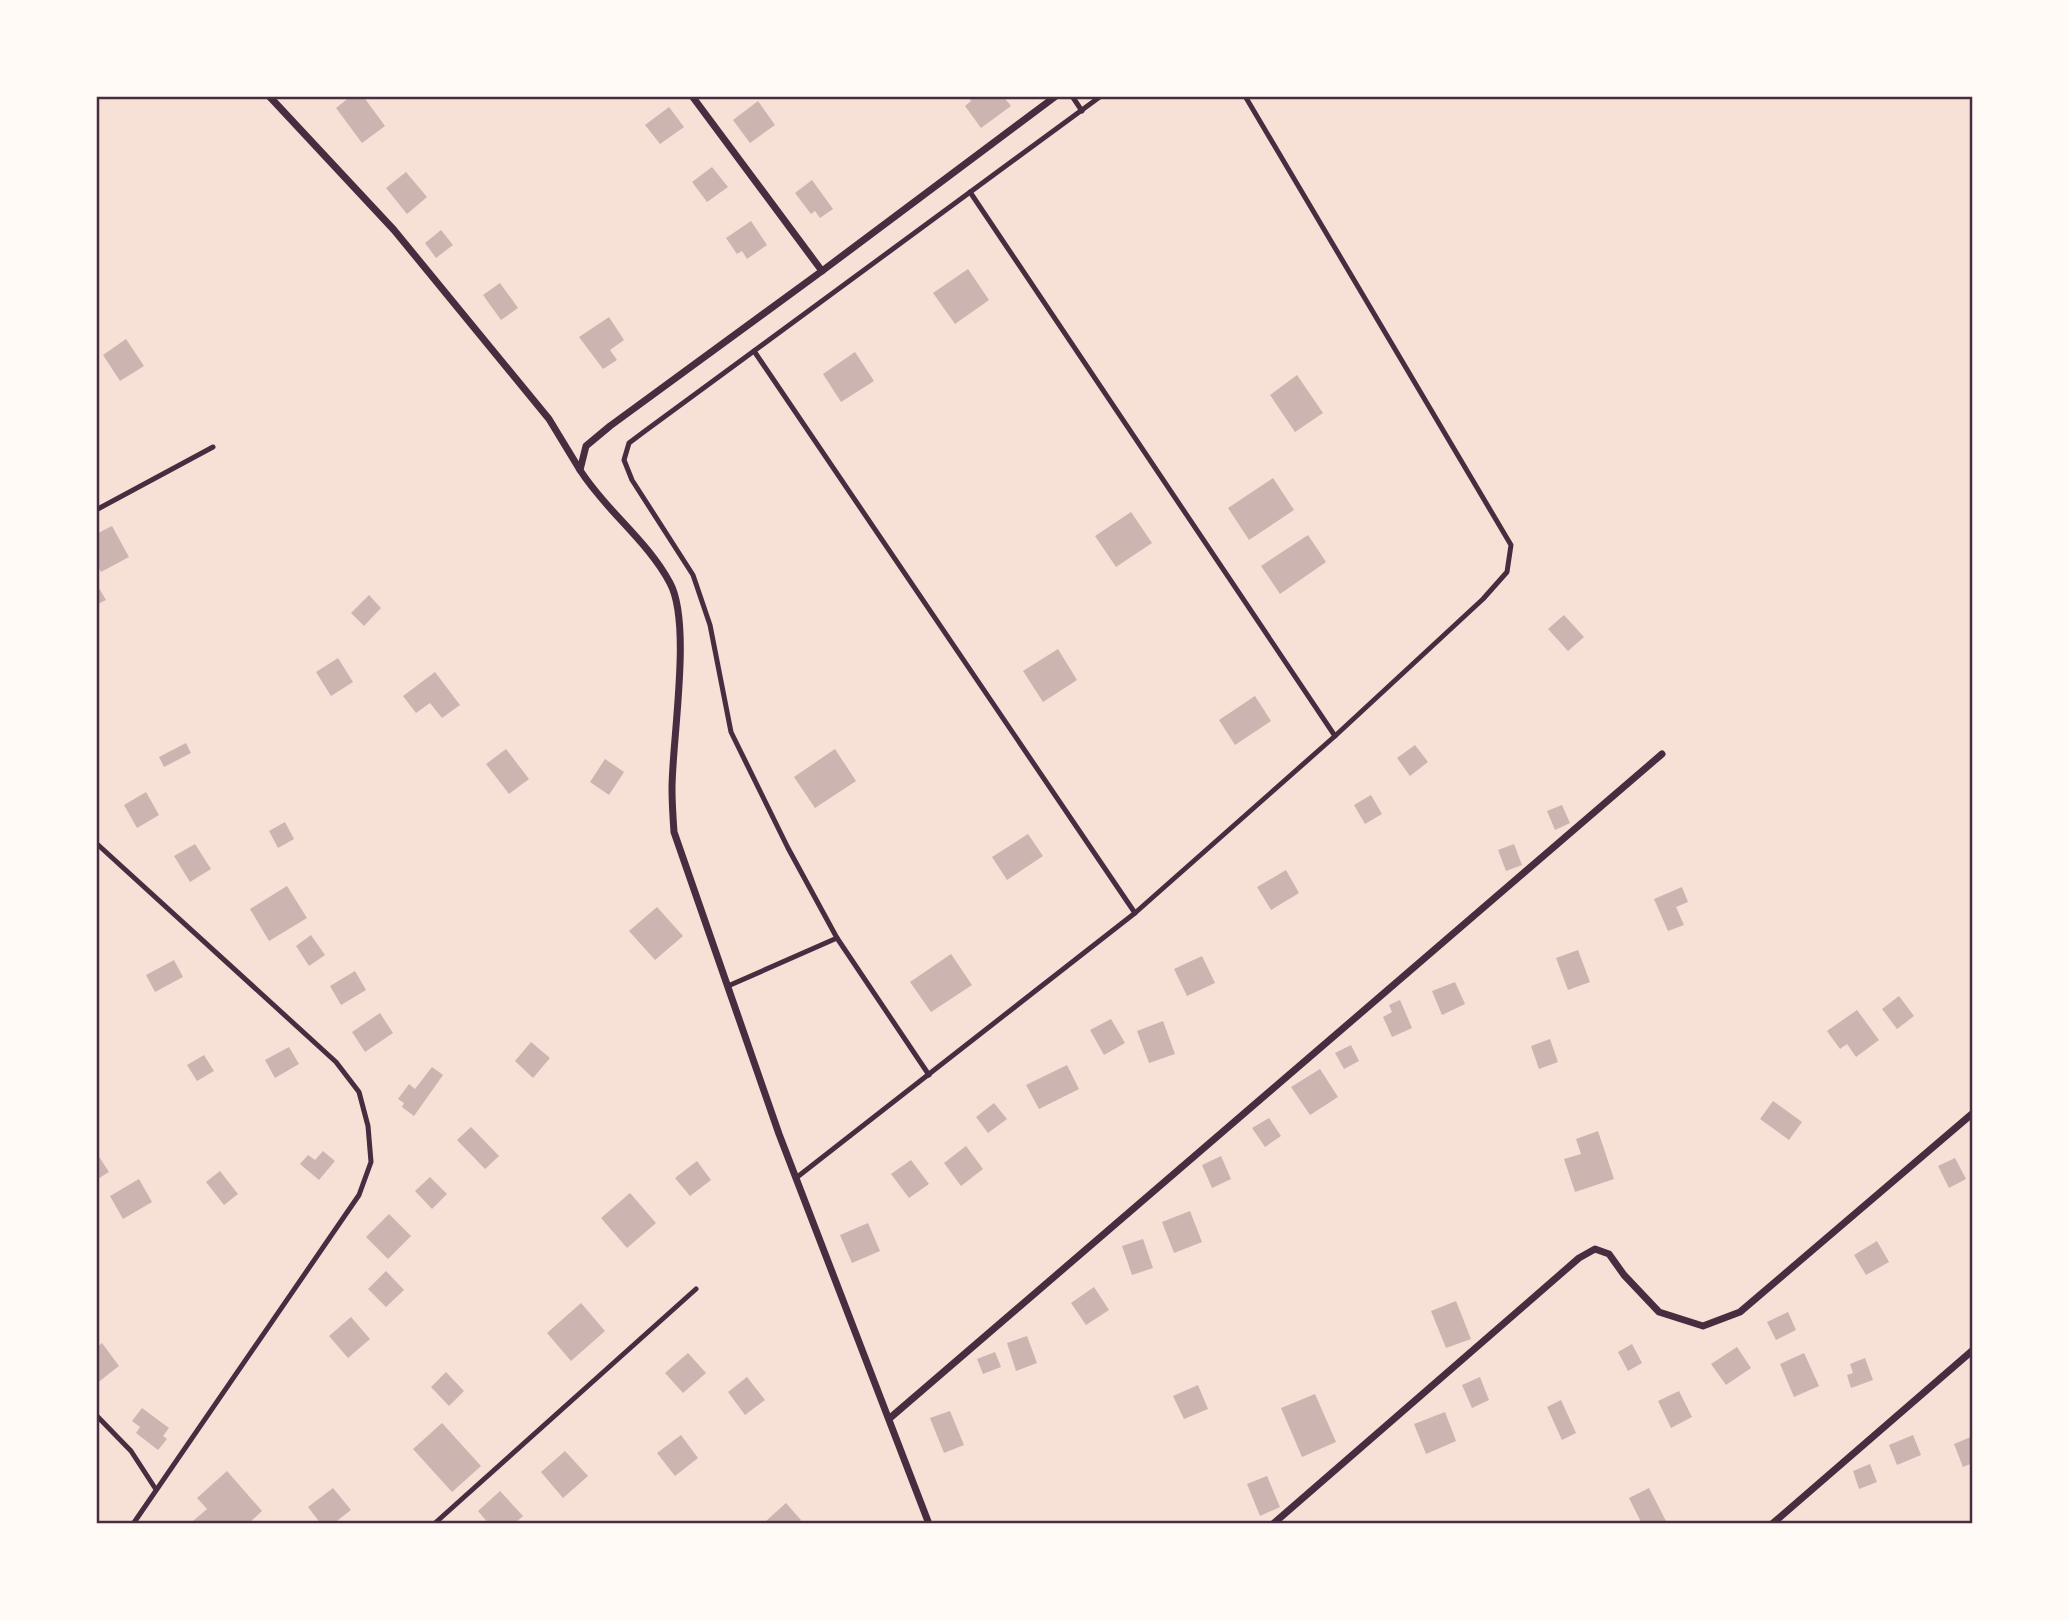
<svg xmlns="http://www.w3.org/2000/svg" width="2069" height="1620" font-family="Overpass,sans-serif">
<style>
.building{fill:#ccb4b1}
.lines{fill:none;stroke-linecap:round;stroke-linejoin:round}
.service{stroke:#4a2c40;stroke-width:5}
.minor{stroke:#4a2c40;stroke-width:7}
.neatline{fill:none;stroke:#4a2c40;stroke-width:2.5}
</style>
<rect width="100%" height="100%" fill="#f7e1d7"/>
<g class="building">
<path d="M351 96H363L385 126 362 143 336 108Z"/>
<path d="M968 96H1003L1011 106 981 128 965 106 971 101Z"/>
<path d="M758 101 775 125 750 143 733 120Z"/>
<path d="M669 107 684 127 660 144 645 125Z"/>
<path d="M712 167 728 187 707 202 692 182Z"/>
<path d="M406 172 427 197 407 214 386 188Z"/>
<path d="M812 180 833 209 820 218 815 211 811 214 795 193Z"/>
<path d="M751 221 767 245 747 259 742 251 737 254 726 238Z"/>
<path d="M441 230 453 245 436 258 425 243Z"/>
<path d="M968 269 989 300 955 324 933 293Z"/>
<path d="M500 283 518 308 501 320 483 295Z"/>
<path d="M609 317 624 340 610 350 617 360 603 369 579 337Z"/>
<path d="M126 339 144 366 120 381 103 355Z"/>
<path d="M855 352 874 381 841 402 823 374Z"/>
<path d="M1297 375 1323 413 1295 432 1270 395Z"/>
<path d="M1273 478 1294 510 1249 540 1228 508Z"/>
<path d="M1131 512 1152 543 1116 567 1095 536Z"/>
<path d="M112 526 129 557 101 572 96 563V534Z"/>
<path d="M1308 535 1326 562 1280 594 1261 566Z"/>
<path d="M96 583 106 600 96 605Z"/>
<path d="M369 595 381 608 364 626 351 613Z"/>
<path d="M1564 615 1584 637 1568 651 1548 629Z"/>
<path d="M1058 649 1077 680 1043 702 1023 671Z"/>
<path d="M338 658 353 682 331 696 316 672Z"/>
<path d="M435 672 460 705 442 718 430 703 416 713 403 696Z"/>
<path d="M1255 696 1271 721 1235 745 1219 720Z"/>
<path d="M186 743 191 753 164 767 159 757Z"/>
<path d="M1415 745 1428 762 1410 776 1397 758Z"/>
<path d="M506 749 529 779 509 794 486 764Z"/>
<path d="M835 749 856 781 815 808 794 777Z"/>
<path d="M605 759 624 772 609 795 590 782Z"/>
<path d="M146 792 159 815 137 828 124 805Z"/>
<path d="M1371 795 1382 814 1365 824 1354 805Z"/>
<path d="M1562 805 1570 823 1555 830 1547 811Z"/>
<path d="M285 822 294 839 278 848 269 831Z"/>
<path d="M1028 834 1043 856 1007 880 992 857Z"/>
<path d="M195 844 211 869 190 882 174 856Z"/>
<path d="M1514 844 1522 865 1506 871 1498 850Z"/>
<path d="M1286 870 1299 893 1271 910 1257 887Z"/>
<path d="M287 886 307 918 269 941 250 909Z"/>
<path d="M1682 887 1688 902 1676 907 1684 925 1668 931 1654 899Z"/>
<path d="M657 907 683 936 655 960 629 931Z"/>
<path d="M311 935 325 955 309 966 296 946Z"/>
<path d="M1578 950 1590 982 1568 990 1556 958Z"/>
<path d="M951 954 972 985 931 1012 910 982Z"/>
<path d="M1202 956 1215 983 1187 996 1174 969Z"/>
<path d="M174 960 183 977 155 992 146 975Z"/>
<path d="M355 971 366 990 341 1005 330 986Z"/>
<path d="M1455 982 1465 1004 1442 1015 1432 991Z"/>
<path d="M1899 996 1914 1016 1897 1029 1882 1009Z"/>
<path d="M1400 1000 1412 1028 1392 1037 1383 1017 1392 1012 1389 1005Z"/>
<path d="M1857 1010 1879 1040 1856 1057 1847 1044 1840 1049 1827 1031Z"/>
<path d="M380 1013 393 1033 365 1052 352 1032Z"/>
<path d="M1111 1019 1125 1043 1104 1055 1090 1030Z"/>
<path d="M1163 1021 1175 1054 1149 1063 1137 1031Z"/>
<path d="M1550 1039 1558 1062 1539 1069 1531 1046Z"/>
<path d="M531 1042 550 1058 533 1078 515 1061Z"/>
<path d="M1351 1045 1359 1061 1344 1069 1335 1053Z"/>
<path d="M289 1047 299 1064 275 1078 265 1060Z"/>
<path d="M204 1055 214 1071 197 1081 187 1065Z"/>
<path d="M1067 1065 1079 1089 1039 1109 1026 1085Z"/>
<path d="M432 1067 443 1075 414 1116 402 1107 404 1103 398 1099 409 1084 415 1089Z"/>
<path d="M1320 1069 1338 1097 1310 1115 1291 1087Z"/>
<path d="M1773 1101 1802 1122 1789 1140 1760 1119Z"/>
<path d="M994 1103 1007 1119 988 1133 976 1117Z"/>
<path d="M1269 1118 1281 1136 1265 1147 1252 1128Z"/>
<path d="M471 1127 499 1156 485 1169 457 1140Z"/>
<path d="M1598 1131 1614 1179 1575 1192 1564 1159 1581 1154 1576 1139Z"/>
<path d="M966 1146 983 1169 961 1186 944 1163Z"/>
<path d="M323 1151 335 1161 319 1180 300 1164 308 1155 315 1160Z"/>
<path d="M96 1152 109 1172 96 1180Z"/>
<path d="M1221 1156 1231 1179 1212 1188 1202 1165Z"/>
<path d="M1955 1158 1966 1179 1949 1188 1938 1166Z"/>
<path d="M911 1160 929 1184 909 1198 891 1174Z"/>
<path d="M697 1161 711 1180 690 1196 675 1178Z"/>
<path d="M220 1171 238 1194 224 1205 206 1182Z"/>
<path d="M430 1177 447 1194 432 1209 415 1191Z"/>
<path d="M139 1179 152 1202 123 1219 110 1196Z"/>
<path d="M630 1193 656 1223 627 1248 601 1218Z"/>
<path d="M1190 1211 1202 1242 1174 1253 1162 1222Z"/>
<path d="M389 1214 411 1236 388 1259 366 1237Z"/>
<path d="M868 1223 880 1251 852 1263 840 1235Z"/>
<path d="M1143 1239 1153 1268 1132 1275 1122 1246Z"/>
<path d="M1877 1241 1889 1262 1866 1275 1854 1255Z"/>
<path d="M386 1271 404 1290 386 1307 368 1289Z"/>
<path d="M1094 1287 1109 1310 1086 1325 1071 1303Z"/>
<path d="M1456 1301 1471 1339 1446 1348 1431 1311Z"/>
<path d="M581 1303 605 1331 571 1361 547 1333Z"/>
<path d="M1788 1312 1796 1330 1776 1340 1767 1322Z"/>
<path d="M351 1317 370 1339 348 1358 329 1336Z"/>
<path d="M1027 1336 1037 1363 1016 1371 1007 1343Z"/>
<path d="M102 1343 119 1366 96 1384V1348Z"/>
<path d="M1632 1344 1642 1363 1628 1371 1618 1352Z"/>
<path d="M1737 1347 1751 1368 1726 1385 1711 1364Z"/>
<path d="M995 1352 1001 1367 983 1374 977 1359Z"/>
<path d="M688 1353 706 1373 683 1393 665 1373Z"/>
<path d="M1804 1353 1819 1386 1794 1397 1780 1364Z"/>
<path d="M1865 1358 1873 1380 1851 1388 1847 1375 1853 1373 1850 1364Z"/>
<path d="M446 1372 464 1391 449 1406 431 1387Z"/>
<path d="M747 1377 765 1400 745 1415 728 1392Z"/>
<path d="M1480 1377 1489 1400 1472 1408 1462 1385Z"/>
<path d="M1198 1385 1208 1409 1184 1419 1173 1396Z"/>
<path d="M1679 1391 1692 1417 1671 1428 1658 1401Z"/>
<path d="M1315 1394 1336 1442 1302 1457 1281 1408Z"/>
<path d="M1561 1400 1576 1433 1562 1440 1547 1407Z"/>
<path d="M142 1408 169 1428 163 1436 167 1439 158 1450 136 1433 140 1427 132 1421Z"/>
<path d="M950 1411 964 1445 944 1453 930 1418Z"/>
<path d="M1445 1412 1456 1441 1426 1454 1414 1424Z"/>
<path d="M442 1423 481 1466 452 1492 413 1449Z"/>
<path d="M681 1435 698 1458 675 1476 657 1453Z"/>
<path d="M1913 1435 1921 1455 1897 1465 1889 1445Z"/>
<path d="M1973 1436V1463L1963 1467 1954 1444Z"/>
<path d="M565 1451 588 1476 563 1498 541 1472Z"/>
<path d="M1870 1464 1877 1482 1859 1489 1853 1471Z"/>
<path d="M227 1471 262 1511 248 1524H195L193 1521 207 1509 197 1498Z"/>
<path d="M1267 1476 1280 1507 1260 1516 1247 1484Z"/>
<path d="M333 1488 351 1510 333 1524H321L308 1507Z"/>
<path d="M1649 1488 1666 1521 1659 1524H1642L1629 1498Z"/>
<path d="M500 1491 523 1516 514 1524H489L478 1511Z"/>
<path d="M786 1503 801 1520 797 1524H769L766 1521Z"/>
</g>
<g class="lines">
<g class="service">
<path d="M1072 96 1082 111"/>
<path d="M970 192 1335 736"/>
<path d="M754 351 1135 913"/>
<path d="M96 510 213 447"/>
<path d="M96 843 336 1062 359 1092 368 1126 371 1162 359 1195 133 1524"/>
<path d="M728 986 837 938"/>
<path d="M929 1075 837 938 788 848 731 732 710 625 693 575 632 480 624 460 629 443 645 431 1101 96"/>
<path d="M796 1178 1135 913 1335 736 1483 599 1507 572 1511 545 1245 96"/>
<path d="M96 1415 131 1451 155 1488"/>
<path d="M434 1524 696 1289"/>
</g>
<g class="minor">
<path d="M269 96 394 230 549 419 580 470"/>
<path d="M692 96 822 271"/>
<path d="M890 1418 1662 754"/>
<path d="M929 1524 779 1134 674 832C673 818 672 804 672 789 672 739 692 624 670 583 647 540 606 511 580 470L586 446 610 426 822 271 1056 96"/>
<path d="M1273 1524 1579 1258 1595 1249 1609 1254 1624 1275 1659 1312 1703 1326 1740 1312 1973 1113"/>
<path d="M1772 1524 1973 1350"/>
</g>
</g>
<rect width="2069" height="1620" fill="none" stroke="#fffaf5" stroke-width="196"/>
<rect x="98" y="98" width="1873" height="1424" class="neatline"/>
</svg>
